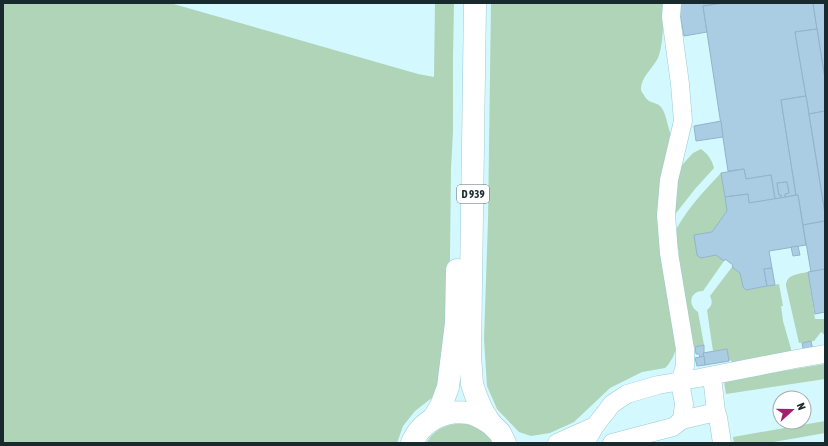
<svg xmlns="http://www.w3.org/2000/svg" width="828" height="446" font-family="'Asap Condensed',sans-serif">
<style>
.green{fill:#afd4b7}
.building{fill:#aacde4;stroke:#92b4ca}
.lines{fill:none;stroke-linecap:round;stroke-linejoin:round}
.minor-casing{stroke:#9ccad1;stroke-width:19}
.major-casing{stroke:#9ccad1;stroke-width:23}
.minor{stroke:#fff;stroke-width:18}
.major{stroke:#fff;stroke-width:22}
.labels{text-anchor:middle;stroke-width:3;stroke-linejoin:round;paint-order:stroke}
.shield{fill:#fff;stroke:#5d6a6c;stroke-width:1}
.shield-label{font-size:11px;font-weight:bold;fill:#182a2d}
</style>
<rect width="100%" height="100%" fill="#d3f8fe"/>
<g class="green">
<path d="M3 3H170L418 74 434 77 435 3H454L453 56V131L451 169 449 342 442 386 433 397 415 411 403 426 397 443H3Z"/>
<path d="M491 3H664C663 18 664 44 658 58 653 68 640 78 641 90 641 91 643 94 644 95 649 105 656 101 661 107 666 113 667 124 670 132L676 349 673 357 668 365 665 368 642 372 610 388 574 422 550 433 531 436 519 432 497 409 487 386 484 339 488 221Z"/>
<path d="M701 149C708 154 712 160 714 168L695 189 669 222 675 177 683 164 693 153Z"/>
<path d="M721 173 727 211 712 232 694 235 698 255 701 258 716 255 724 261 703 291C690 291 687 305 698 312L704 345 695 347 687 342 678 257 679 251 677 249 672 238C683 213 703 192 721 173Z"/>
<path d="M732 267 740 273 743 287 746 290 779 284 783 306H781L783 321 791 349V352L732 365 731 360 729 361 727 349 713 351 707 310C712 306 713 302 710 296Z"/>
<path d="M808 272 815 319H825V335L821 332 814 341 799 343 786 286C786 274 799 274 808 272Z"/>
<path d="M825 364V379L726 394 724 381Z"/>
<path d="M825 421V433L768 443H734L733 437Z"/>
<path d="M466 423 480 427 495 443H426C436 427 448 424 466 423Z"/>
</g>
<g class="building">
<path d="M678 3H724L703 6 707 32 684 36Z"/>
<path d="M724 3H813L817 29 795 32 806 96 781 100 796 195 785 197V194L789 193 787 182 777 183 779 195H781V198L775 199 771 175 746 179 744 169 728 171 703 6Z"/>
<path d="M813 3H825V79L817 29Z"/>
<path d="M817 29 825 79V111L809 114 795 32Z"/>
<path d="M806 96 825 213V221L803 225 798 195H796L781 100Z"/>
<path d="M825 111V213L809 114Z"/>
<path d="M721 121 723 137 696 141 694 126Z"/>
<path d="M744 169 746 179 771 175 775 199 749 203 748 194 725 197 721 173Z"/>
<path d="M787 182 789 193 785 194V197L781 198V195H779L777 183Z"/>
<path d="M748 194 749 203 798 195 806 245 769 251 772 268 764 269 767 286 746 290 743 287 740 273 732 267 733 265 725 259 724 261 716 255 701 258 697 255 694 235 712 232 727 211 725 197Z"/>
<path d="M825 221V269L811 272 803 225Z"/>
<path d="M798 246 800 255 793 256 791 247Z"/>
<path d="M772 268 775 285 767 286 764 269Z"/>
<path d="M825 269V312L815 314 808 272Z"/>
<path d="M811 341 813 351 804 352 802 343Z"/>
<path d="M704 345V356L700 357 699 354H696L695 347Z"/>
<path d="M727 349 729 361 705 365 703 353Z"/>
<path d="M704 356 705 365 697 366 695 358Z"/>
</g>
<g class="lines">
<g class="minor-casing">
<g id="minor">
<path d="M712 376 716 412 718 417 722 443"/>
<path d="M682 420 716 412"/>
<path d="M557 443 595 426"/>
<path d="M585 443 595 426 612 404 627 394 658 385 699 378 796 359 825 354"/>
<path d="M612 443 673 427 682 420 684 404 680 382 685 366V349L669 253 666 215 669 180 683 121 680 84 671 17 672 3"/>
</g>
</g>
<g class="major-casing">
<g id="major">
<path d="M475 3 470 355 472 384 476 396 482 410 490 423 500 433 505 443"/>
<path d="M433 419 441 406 448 387 456 323 457 270"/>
<path d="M412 443C421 421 445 409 468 413 477 414 483 419 490 423"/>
</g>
</g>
<use href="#minor" class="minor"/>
<use href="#major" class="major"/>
</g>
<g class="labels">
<rect class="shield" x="457" y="185" width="32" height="18" rx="3"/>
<g class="shield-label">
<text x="473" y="198">D 939</text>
</g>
</g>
<rect width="828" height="446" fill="none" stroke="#182a2d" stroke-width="8"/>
<g transform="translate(792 410) rotate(69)"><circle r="19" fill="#ffffff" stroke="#a3aaab"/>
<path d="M0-3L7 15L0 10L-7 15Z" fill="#a21f6e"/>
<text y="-6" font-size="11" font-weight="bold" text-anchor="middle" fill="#182a2d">N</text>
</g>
</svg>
